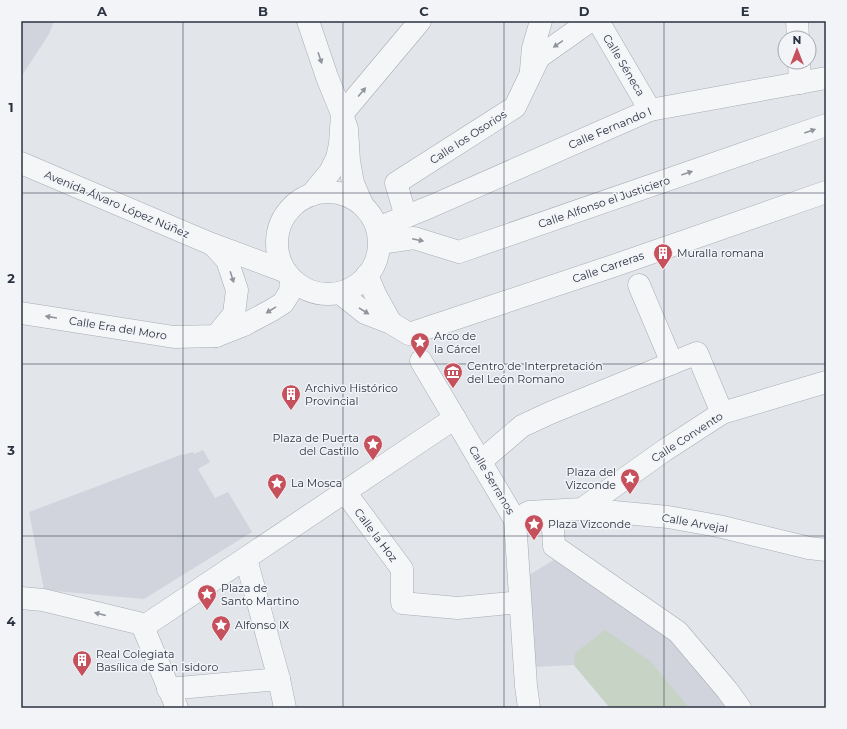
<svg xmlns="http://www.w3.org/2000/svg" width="847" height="729" font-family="Montserrat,sans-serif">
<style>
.built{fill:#d1d4dc}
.green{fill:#c7d3c4}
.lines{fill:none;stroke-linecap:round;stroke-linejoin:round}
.minor-casing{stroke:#a7acb4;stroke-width:23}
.minor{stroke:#f5f6f8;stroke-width:22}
.oneway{fill:#90949c}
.grid{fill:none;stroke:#2b3241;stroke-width:1;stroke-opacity:0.55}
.labels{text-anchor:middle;stroke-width:3;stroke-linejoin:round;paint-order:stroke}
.street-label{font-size:11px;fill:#2b3241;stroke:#f2f4f7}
.poi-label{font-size:11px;fill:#2b3241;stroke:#f2f4f7;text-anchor:start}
.neatline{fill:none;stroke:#2b3241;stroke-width:1.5}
.grid-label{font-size:13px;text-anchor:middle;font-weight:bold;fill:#2b3241}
</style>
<rect width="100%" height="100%" fill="#e2e5ea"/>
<g class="built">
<path d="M21 21H54L49 34 21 77Z"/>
<path d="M203 450 210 462 198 469 215 498 228 492 252 532 144 599 44 590 29 512 183 454V455L193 452 194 454Z"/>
<path d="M557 558 670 634 733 708H610L574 665 533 667 529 575Z"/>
</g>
<path class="green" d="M605 630 650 661 689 708H610L574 665 575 653Z"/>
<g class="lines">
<g class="minor-casing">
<g id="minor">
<path d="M308 21 327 77 342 114 340 144 337 158 330 172 311 195"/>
<path d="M598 21 650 110"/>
<path d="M797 21 798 38"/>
<path d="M799 62 800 83"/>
<path d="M531 70 533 48 541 21"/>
<path d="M21 163 209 243 284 271"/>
<circle cx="328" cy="243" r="51"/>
<path d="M362 204 353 183 349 161 347 129 342 114 420 21"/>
<path d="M406 217 396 183 515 107 539 57 590 21"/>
<path d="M378 228 432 206 650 110 826 78"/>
<path d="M380 243 414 238 459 252 826 125"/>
<path d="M213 245 227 260 237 290 234 314 216 336"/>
<path d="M367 275 375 294 391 323"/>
<path d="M639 285 672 363"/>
<path d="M340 293 365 313 391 323 409 334 616 265 826 192"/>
<path d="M21 313 174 337 216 336 244 325 272 310 283 303 290 292 291 280"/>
<path d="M421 361 515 520 526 686 529 708"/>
<path d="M480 462 522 426 550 413 697 353 722 413"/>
<path d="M345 492 402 569V603L458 608 520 602"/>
<path d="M582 509 665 450 722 413 826 382"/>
<path d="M552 511 554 546 678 632 727 690 740 708"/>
<path d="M515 520 529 512 582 509 668 517 718 526 809 548 826 550"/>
<path d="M246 559 279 679 285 708"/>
<path d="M21 598 43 600 138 623 143 627 177 708"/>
<path d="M143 627 455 418"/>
<path d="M168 689 279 679"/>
</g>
</g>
<use href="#minor" class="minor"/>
</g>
<defs><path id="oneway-solid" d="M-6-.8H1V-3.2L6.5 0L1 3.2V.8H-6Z"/></defs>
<g class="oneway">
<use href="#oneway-solid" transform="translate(558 44) rotate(145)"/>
<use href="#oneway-solid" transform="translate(320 58) rotate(71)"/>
<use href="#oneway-solid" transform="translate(362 92) rotate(-50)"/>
<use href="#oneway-solid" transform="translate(810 131) rotate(-19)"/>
<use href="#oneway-solid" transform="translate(687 173) rotate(-19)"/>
<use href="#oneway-solid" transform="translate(418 240) rotate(12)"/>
<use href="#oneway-solid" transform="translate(232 277) rotate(72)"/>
<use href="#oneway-solid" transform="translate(271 310) rotate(148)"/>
<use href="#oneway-solid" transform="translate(364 311) rotate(32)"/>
<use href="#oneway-solid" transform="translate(51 317) rotate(-171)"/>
<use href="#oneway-solid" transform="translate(100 614) rotate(-166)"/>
</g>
<path class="grid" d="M183 21V708M343 21V708M504 21V708M664 21V708M21 193H826M21 364H826M21 536H826"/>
<defs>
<g id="building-pin" transform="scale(1)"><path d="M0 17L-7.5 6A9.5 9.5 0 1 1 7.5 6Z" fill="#c7505d" stroke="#f2f4f7"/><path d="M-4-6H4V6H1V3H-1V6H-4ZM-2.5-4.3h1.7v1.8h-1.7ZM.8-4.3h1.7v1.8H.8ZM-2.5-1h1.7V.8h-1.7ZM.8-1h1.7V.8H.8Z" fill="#fff"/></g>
<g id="sight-pin" transform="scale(1)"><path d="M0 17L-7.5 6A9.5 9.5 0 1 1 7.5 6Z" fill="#c7505d" stroke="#f2f4f7"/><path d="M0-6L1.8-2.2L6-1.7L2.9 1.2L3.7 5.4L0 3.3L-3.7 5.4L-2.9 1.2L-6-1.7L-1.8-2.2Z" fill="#fff"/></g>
<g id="museum-pin" transform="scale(1)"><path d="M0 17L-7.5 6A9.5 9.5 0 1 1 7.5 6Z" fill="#c7505d" stroke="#f2f4f7"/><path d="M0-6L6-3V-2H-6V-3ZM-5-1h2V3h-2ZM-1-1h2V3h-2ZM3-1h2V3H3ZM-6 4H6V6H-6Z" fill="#fff"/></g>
</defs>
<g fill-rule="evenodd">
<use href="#building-pin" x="663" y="253"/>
<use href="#sight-pin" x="420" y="342"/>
<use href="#museum-pin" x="453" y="372"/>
<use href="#building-pin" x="291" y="394"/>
<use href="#sight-pin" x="373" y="444"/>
<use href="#sight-pin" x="630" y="478"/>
<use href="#sight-pin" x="277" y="483"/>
<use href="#sight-pin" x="534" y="524"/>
<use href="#sight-pin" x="207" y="594"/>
<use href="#sight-pin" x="221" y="625"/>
<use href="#building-pin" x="82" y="660"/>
</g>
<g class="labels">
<g class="street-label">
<text transform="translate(624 65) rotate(59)" y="4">Calle Séneca</text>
<text transform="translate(610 128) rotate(-23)" y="4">Calle Fernando I</text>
<text transform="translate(468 137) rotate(-33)" y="4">Calle los Osorios</text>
<text transform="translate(604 202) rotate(-19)" y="4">Calle Alfonso el Justiciero</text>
<text transform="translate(117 204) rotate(23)" y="4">Avenida Álvaro López Núñez</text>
<text transform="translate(608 267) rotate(-19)" y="4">Calle Carreras</text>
<text transform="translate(118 328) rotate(9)" y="4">Calle Era del Moro</text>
<text transform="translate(687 437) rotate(-33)" y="4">Calle Convento</text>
<text transform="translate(492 480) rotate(59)" y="4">Calle Serranos</text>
<text transform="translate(695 523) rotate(10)" y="4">Calle Arvejal</text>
<text transform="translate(376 535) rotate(53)" y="4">Calle la Hoz</text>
</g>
<g class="poi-label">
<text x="677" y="257">Muralla romana</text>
<text x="434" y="340">Arco de<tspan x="434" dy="13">la Cárcel</tspan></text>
<text x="467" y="370">Centro de Interpretación<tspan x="467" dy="13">del León Romano</tspan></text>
<text x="305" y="392">Archivo Histórico<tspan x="305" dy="13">Provincial</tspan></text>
<text x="359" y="442" text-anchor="end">Plaza de Puerta<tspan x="359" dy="13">del Castillo</tspan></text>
<text x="616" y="476" text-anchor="end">Plaza del<tspan x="616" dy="13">Vizconde</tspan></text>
<text x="291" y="487">La Mosca</text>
<text x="548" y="528">Plaza Vizconde</text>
<text x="221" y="592">Plaza de<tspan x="221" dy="13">Santo Martino</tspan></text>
<text x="235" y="629">Alfonso IX</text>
<text x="96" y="658">Real Colegiata<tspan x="96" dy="13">Basílica de San Isidoro</tspan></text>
</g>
</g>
<rect width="847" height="729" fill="none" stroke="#f2f4f7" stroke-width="44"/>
<g transform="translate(797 50)"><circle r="19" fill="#f2f4f7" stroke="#a2a6ae"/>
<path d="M0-3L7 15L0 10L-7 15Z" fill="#c7505d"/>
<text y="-6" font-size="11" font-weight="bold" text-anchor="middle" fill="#2b3241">N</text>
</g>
<rect x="22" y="22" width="803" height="685" class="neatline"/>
<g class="grid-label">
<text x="102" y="16">A</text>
<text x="263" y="16">B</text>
<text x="424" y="16">C</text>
<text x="584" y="16">D</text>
<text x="745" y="16">E</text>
<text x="11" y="112">1</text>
<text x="11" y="283">2</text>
<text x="11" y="455">3</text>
<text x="11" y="626">4</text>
</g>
</svg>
